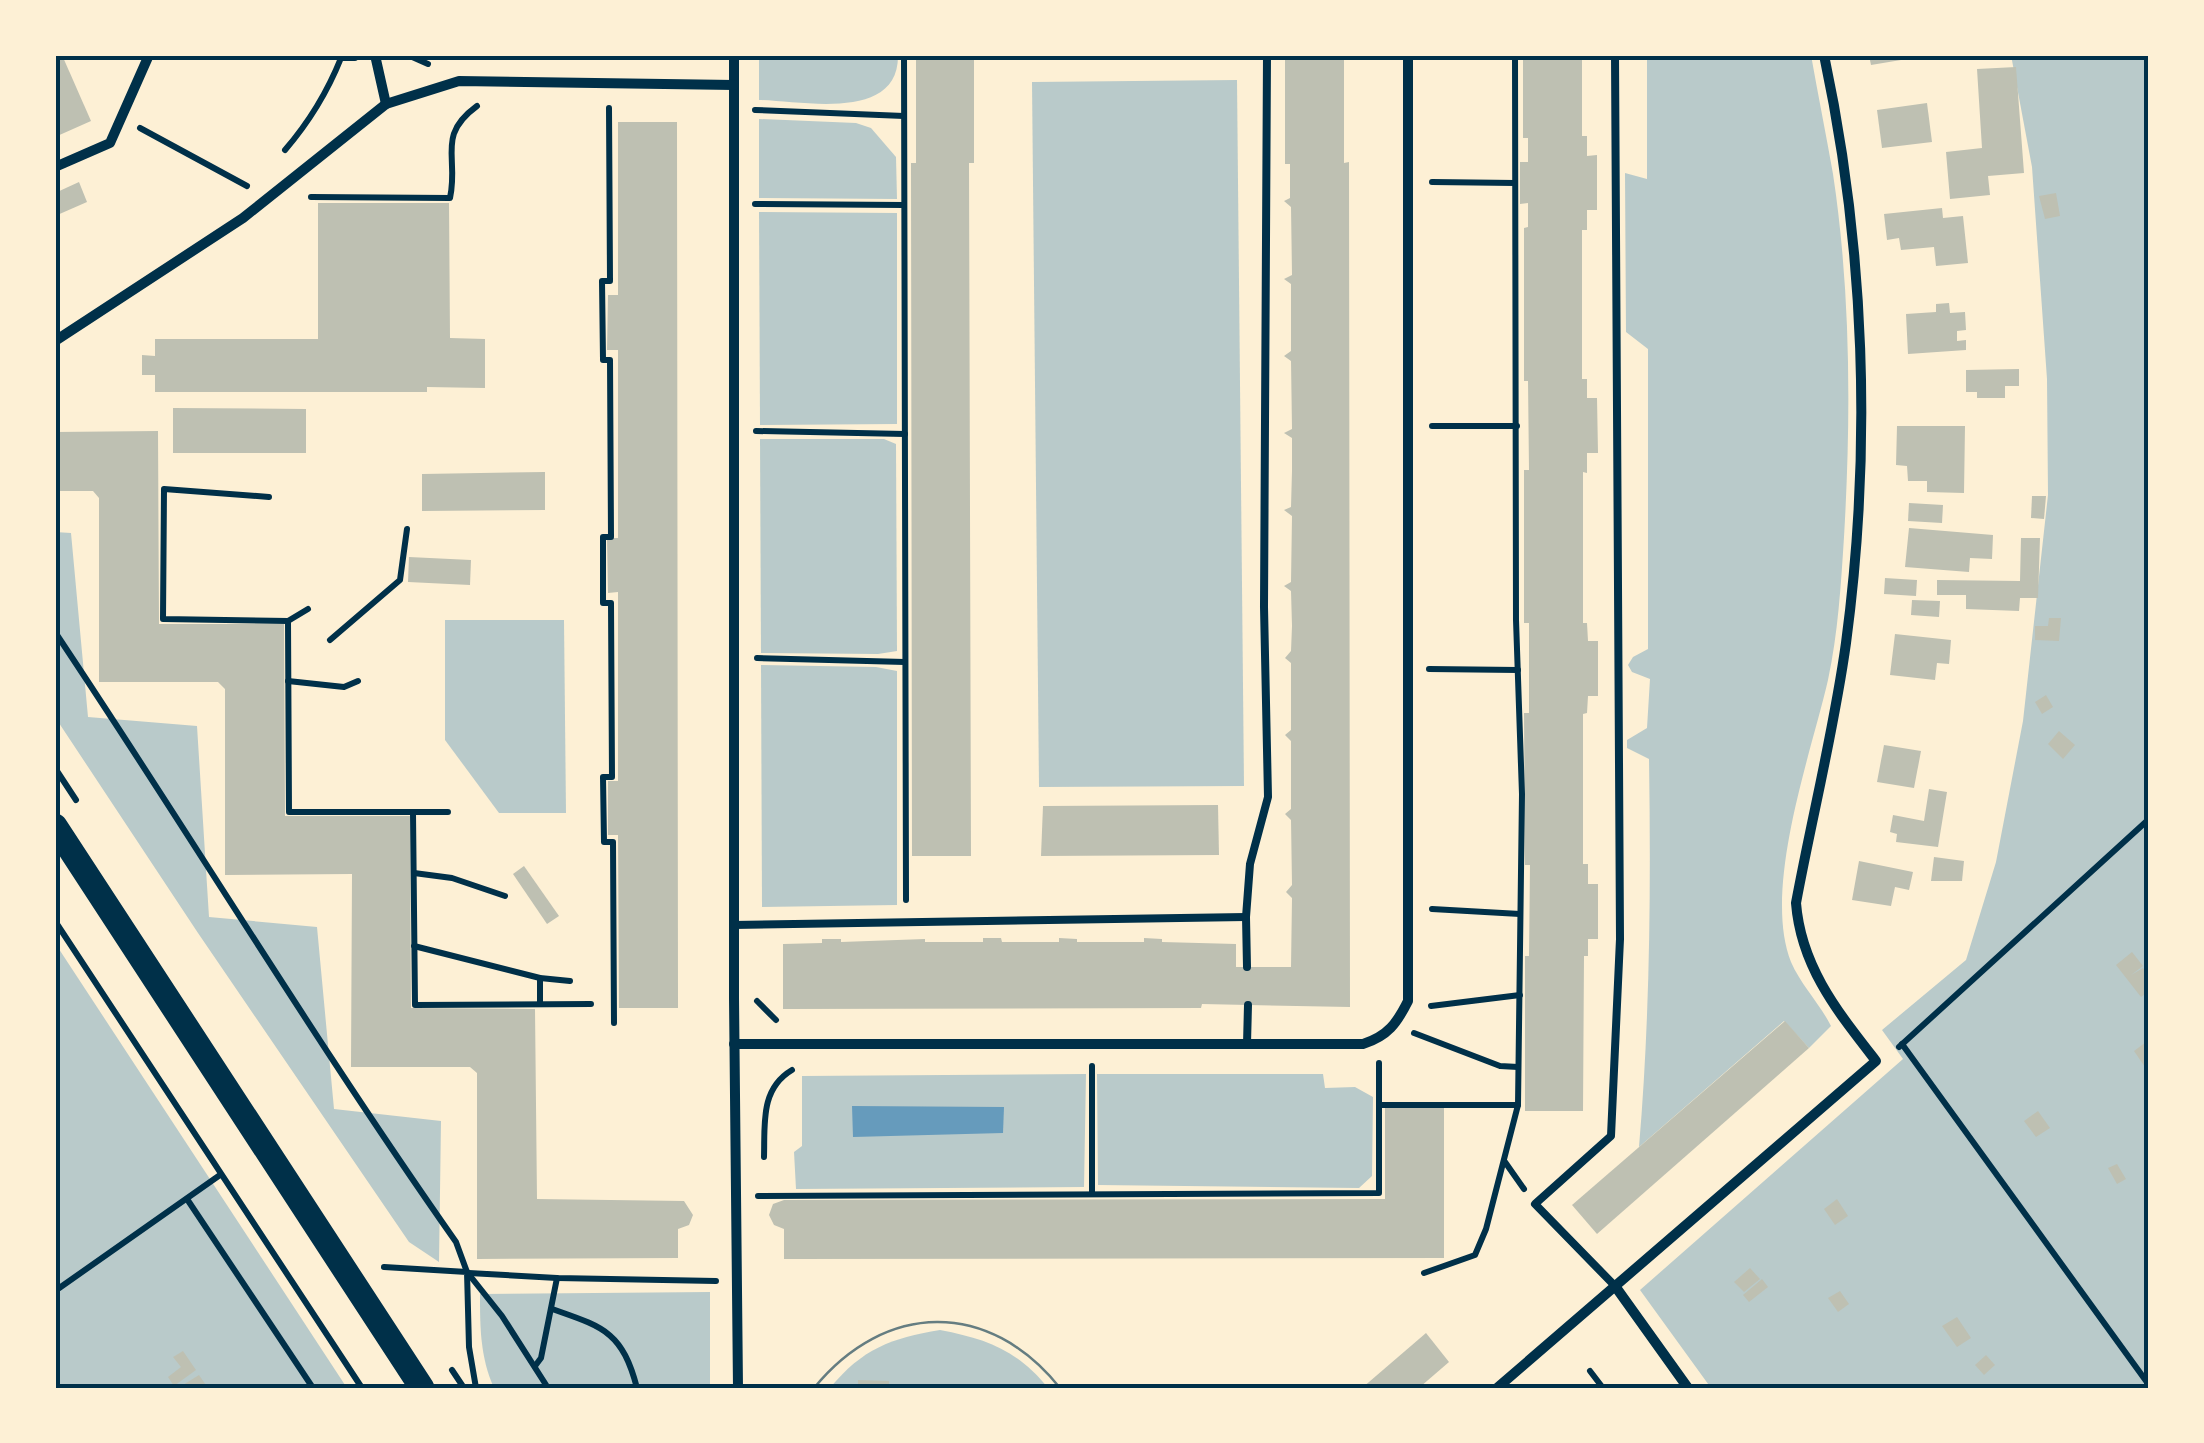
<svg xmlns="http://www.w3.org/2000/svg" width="2204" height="1443" font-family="'Open Sans',sans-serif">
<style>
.green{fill:#b9caca}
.water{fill:#669bbc}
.building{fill:#bec0b2}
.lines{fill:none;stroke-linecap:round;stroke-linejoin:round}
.path{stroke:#003049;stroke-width:6}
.service{stroke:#003049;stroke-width:8}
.minor{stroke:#003049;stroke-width:10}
.primary{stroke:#003049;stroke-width:25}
.tram{stroke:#657d81;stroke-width:2.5}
.neatline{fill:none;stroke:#003049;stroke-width:4}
</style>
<rect width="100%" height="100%" fill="#fdf0d5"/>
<g class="green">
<path d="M759 55H898C899 122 803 101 759 100Z"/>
<path d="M1647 55H1811C1818 95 1826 134 1833 174 1851 293 1851 418 1844 537 1841 584 1838 634 1828 680 1811 754 1762 889 1791 962 1801 985 1820 1004 1831 1026L1809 1048 1784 1021 1639 1147C1650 1017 1651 889 1649 759L1627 748V740L1647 728 1650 679 1632 672 1628 665 1633 657 1648 649V349L1626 332 1625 173 1647 179Z"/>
<path d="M2011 55H2149V1388H1711L1640 1290 1903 1059 1882 1030 1966 960 1996 862 2023 721 2048 495 2047 379 2032 167Z"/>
<path d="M1237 80 1244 786 1039 787 1032 82Z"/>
<path d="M759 119 856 123 871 128 896 157 897 199 759 198Z"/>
<path d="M759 212 897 213V424L760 425Z"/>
<path d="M760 439H884L896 444 897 651 878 654 761 653Z"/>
<path d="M55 532 71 533 88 717 197 726 209 917 317 927 334 1109 441 1121 439 1262 409 1242 198 933 55 717Z"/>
<path d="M445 620H564L566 813H499L445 740Z"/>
<path d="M761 665 876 667 897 671V905L762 907Z"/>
<path d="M55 943 347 1388H55Z"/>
<path d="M1086 1074 1084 1187 796 1189 794 1152 802 1146V1076Z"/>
<path d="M1097 1074H1323L1325 1088 1355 1087 1373 1097 1372 1176 1359 1188 1098 1185Z"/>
<path d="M710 1292V1388H494C480 1357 480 1327 480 1294Z"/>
<path d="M940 1330C987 1339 1017 1350 1048 1388H830C862 1349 891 1338 940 1330Z"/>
</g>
<path class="water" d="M852 1106 1004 1107 1003 1133 853 1137Z"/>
<g class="building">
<path d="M55 55H62L91 121 55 137Z"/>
<path d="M916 55H974V163H969L971 856H912L911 163H916Z"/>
<path d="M1285 55H1344V163L1349 162 1350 1007 1202 1004 1201 1008 783 1009V944L822 943V939H841V942L925 939V942H983V938H1001L1002 942H1059V938L1077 939V942H1144V938L1162 939V942L1236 944V967H1291L1292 898 1286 892 1292 885 1291 820 1285 814 1291 809V741L1285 735 1291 730V663L1285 658 1291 651 1292 626 1291 591 1284 586 1291 582 1292 516 1284 510 1291 507 1292 471V438L1284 433 1292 429 1291 361 1284 356 1291 351V284L1284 279 1292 275 1291 207 1284 201 1290 198V164H1285Z"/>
<path d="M1523 55H1582V136H1587V156L1597 155V210H1587V230H1582V379H1587V398H1597L1598 453H1587V473L1583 472V623H1587L1588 641H1598V696H1588L1587 713 1583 714V864H1588V884H1598V939H1588V956H1584L1583 1111H1525V956H1529L1530 865H1525L1524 713H1529V623H1524V470H1529L1528 381H1524V228L1528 227V203L1520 204V162H1528V138H1523Z"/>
<path d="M1869 55H1919V57L1871 65Z"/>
<path d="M2016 67 2024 173 1988 176 1990 195 1950 199 1946 152 1982 148 1977 69Z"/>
<path d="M1927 103 1932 142 1882 148 1877 110Z"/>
<path d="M618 122H677L678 1008H619L618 835H608V781H618V592L608 593 607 538H618V350H607L608 295H618Z"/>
<path d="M79 182 87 202 55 216V193Z"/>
<path d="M2056 193 2060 216 2045 219 2039 196Z"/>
<path d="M318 203H449L450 338 485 339V388L427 387V392H155V375H142V355L155 356V339H318Z"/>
<path d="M1942 208 1943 218 1963 216 1968 263 1936 266 1934 247 1901 250 1899 238 1887 240 1884 214Z"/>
<path d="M1949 303 1950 313 1965 312 1966 330 1957 331V341L1966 340V350L1908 354 1906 314 1936 312V304Z"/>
<path d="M2019 369V386H2005V398H1977V392H1966V370Z"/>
<path d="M173 408 306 409V453H173Z"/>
<path d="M1897 426H1965L1964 493 1927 492V481H1908L1907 466 1896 465Z"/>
<path d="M158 431 159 624H284L285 816H410L411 1008 535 1009 537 1199 684 1201 693 1215 689 1225 678 1229V1258L477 1259V1073L470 1067H351L352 874 225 875V689L218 682H99V498L93 491H55V432Z"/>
<path d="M545 472V510L422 511V474Z"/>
<path d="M2032 496H2046L2044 519 2031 518Z"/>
<path d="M1909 503 1943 505 1942 523 1908 521Z"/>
<path d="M1909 528 1993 535 1992 559 1970 558 1969 572 1905 567Z"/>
<path d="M2021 538H2040L2038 598H2020L2019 611 1966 609V595H1937V580L2020 581Z"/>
<path d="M409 557 471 560 470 585 408 582Z"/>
<path d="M1885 578 1917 580 1916 596 1884 594Z"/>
<path d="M1912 600 1940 601 1939 617 1911 615Z"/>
<path d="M2049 618H2061L2059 641 2035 640V626H2048Z"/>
<path d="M1895 634 1951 640 1949 664 1937 663 1935 680 1890 675Z"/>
<path d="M2046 695 2053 707 2042 714 2035 702Z"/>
<path d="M2059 731 2075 745 2063 759 2048 744Z"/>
<path d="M1884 745 1921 751 1914 788 1877 782Z"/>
<path d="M1929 789 1947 792 1938 847 1896 842 1897 834 1890 832 1893 815 1924 821Z"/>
<path d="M1218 805 1219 855 1041 856 1043 806Z"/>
<path d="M1934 857 1964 861 1962 881H1931Z"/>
<path d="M1859 861 1913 872 1909 890 1895 887 1891 906 1852 900Z"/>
<path d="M524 866 559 916 547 924 513 874Z"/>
<path d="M2132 952 2143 966 2131 975 2143 968 2149 976V991L2141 997 2116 965Z"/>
<path d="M1785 1021 1809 1048 1597 1234 1572 1205Z"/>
<path d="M2146 1042 2149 1047V1073L2134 1051Z"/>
<path d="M1385 1108H1444V1258L784 1259V1229L774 1225 769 1215 773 1204 784 1200 1385 1199Z"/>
<path d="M2038 1111 2050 1128 2036 1137 2024 1121Z"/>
<path d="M2117 1164 2126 1179 2117 1184 2108 1168Z"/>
<path d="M1837 1199 1848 1216 1835 1225 1824 1209Z"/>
<path d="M1750 1268 1760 1279 1744 1292 1734 1282Z"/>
<path d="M1762 1279 1768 1287 1749 1302 1743 1295Z"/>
<path d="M1840 1291 1849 1304 1838 1312 1828 1298Z"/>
<path d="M1957 1317 1971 1338 1957 1347 1942 1326Z"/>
<path d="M1426 1333 1449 1362 1420 1387 1362 1388Z"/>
<path d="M183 1351 196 1370 174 1386 168 1377 181 1367 173 1357Z"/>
<path d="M1986 1355 1995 1365 1984 1375 1975 1365Z"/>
<path d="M199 1375 208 1388H185L183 1385Z"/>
<path d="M858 1380 889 1381V1388H858Z"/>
</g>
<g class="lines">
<g class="path">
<path d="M904 55 906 900"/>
<path d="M398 56H410L428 64"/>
<path d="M609 108 610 281H602L603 360H610L611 537H603V603H611L612 777H603L604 842H613L614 1023"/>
<path d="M755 110 904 116"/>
<path d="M140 128 247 186"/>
<path d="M285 150C310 121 327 93 341 58H355"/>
<path d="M1432 182 1515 183"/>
<path d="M311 197 450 198C459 157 436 136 477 106"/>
<path d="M755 204 904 205"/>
<path d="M1432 426H1517"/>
<path d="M756 431 905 434"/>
<path d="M269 497 164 489 163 619 288 621 308 609"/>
<path d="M288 621 289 812H448"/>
<path d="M55 632C190 834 316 1043 456 1242L467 1272 502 1316 548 1388"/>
<path d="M330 640 400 580 407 529"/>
<path d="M757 658 905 662"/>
<path d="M1429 669 1518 670"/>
<path d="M288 681 344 687 358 681"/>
<path d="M55 768 76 800"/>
<path d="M413 813 415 1005 591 1004"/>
<path d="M414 873 452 878 505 896"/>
<path d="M1432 909 1520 914"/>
<path d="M55 921 362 1388"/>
<path d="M414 946 540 978 570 981"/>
<path d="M540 978V1004"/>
<path d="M757 1001 776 1020"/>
<path d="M1431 1006 1520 995"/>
<path d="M1414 1033 1500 1066 1518 1067"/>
<path d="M1902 1044 2149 1385"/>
<path d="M1899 1047 2149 819"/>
<path d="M1379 1105H1518"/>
<path d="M764 1157C765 1124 760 1089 792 1070"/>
<path d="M1505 1162 1524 1189"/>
<path d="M1092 1194V1066"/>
<path d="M758 1196 1379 1193V1063"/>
<path d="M187 1199 313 1388"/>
<path d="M384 1267 467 1272 469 1347 476 1388"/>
<path d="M469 1273 557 1278 716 1281"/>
<path d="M1424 1273 1475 1255 1486 1229 1518 1105 1522 794 1516 620 1515 55"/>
<path d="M55 1291 220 1175"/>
<path d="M552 1309C603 1327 622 1331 637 1388"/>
<path d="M535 1366 541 1358 557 1278"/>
<path d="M452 1370 464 1388"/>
<path d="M1590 1371 1603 1388"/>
</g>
<g class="service">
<path d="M733 925 1246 917"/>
<path d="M1247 967 1246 917 1250 864 1268 797 1264 607 1267 55"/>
<path d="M1247 1044 1248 1005"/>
<path d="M1615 1286 1535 1204 1611 1136 1620 939 1615 55"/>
</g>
<g class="minor">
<path d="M375 55 386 104"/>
<path d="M734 55V998L738 1388"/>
<path d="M55 167 110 143 149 55"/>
<path d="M55 341 243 218 386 104 459 81 734 85"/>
<path d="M734 1044H1363C1388 1036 1397 1023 1408 1001V55"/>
<path d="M1615 1286 1688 1388"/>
<path d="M1497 1388 1876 1061C1838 1012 1801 967 1796 903 1812 817 1834 730 1846 643 1872 448 1865 247 1824 55"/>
</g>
<path class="primary" d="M55 826 422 1388"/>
<path class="tram" d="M814 1388C885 1301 989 1299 1060 1388"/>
</g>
<rect width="2204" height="1443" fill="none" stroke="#fdf0d5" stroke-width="115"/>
<rect x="58" y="58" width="2088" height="1328" class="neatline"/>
</svg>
